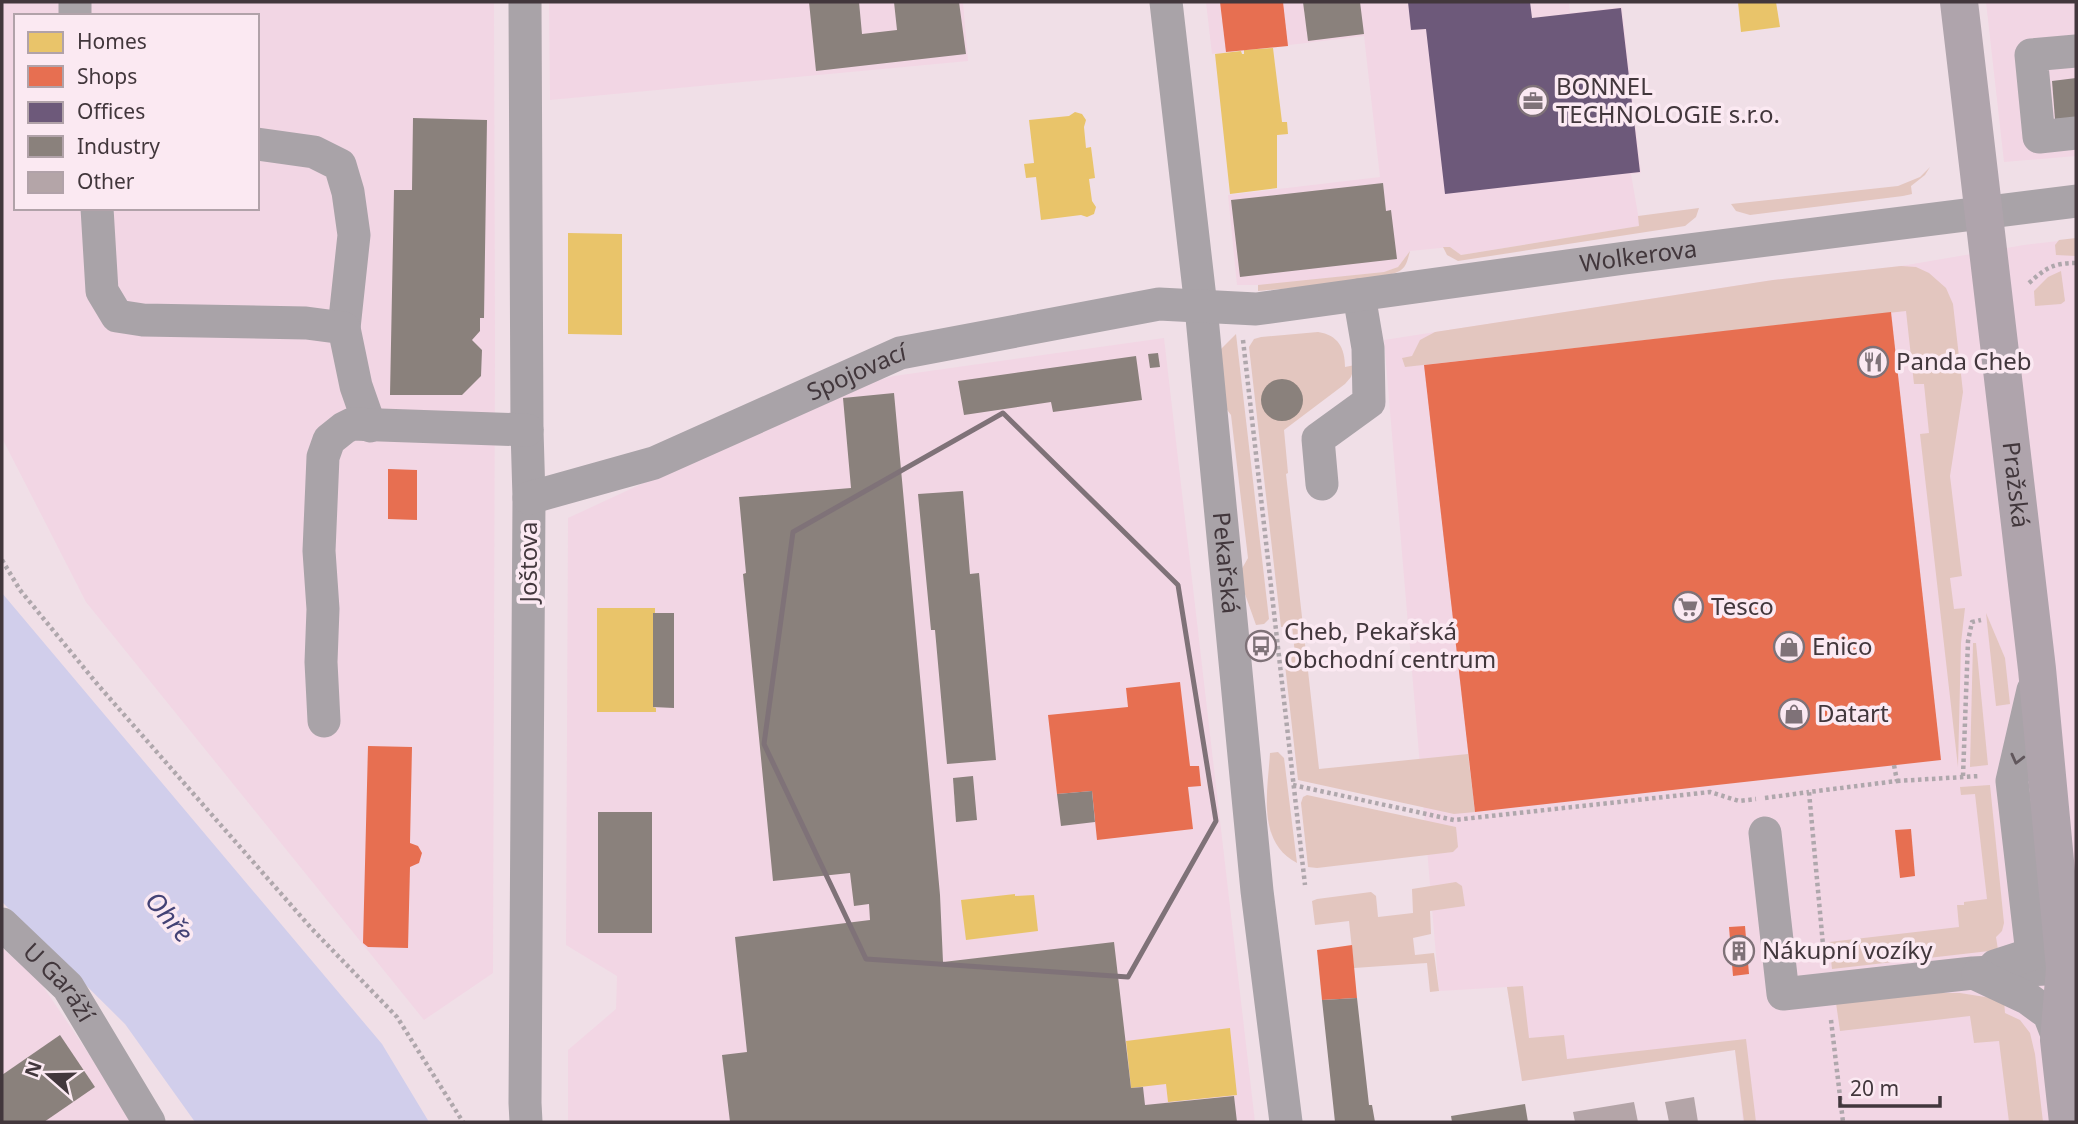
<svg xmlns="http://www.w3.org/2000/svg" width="2078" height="1124" font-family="'Noto Sans',sans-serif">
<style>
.built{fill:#f2d6e4;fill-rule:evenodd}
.green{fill:#e3c6bf}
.water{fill:#d1ceeb}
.homes{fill:#e9c46a}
.shops{fill:#e76f51}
.offices{fill:#6d597a}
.industry{fill:#8a817c}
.building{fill:#b4a5a8}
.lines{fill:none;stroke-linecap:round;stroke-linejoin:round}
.path{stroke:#afa7ac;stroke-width:4.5;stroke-dasharray:3.5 3.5;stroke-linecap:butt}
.minor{stroke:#a9a3a8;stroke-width:33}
.major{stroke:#afa4ac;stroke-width:38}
.oneway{stroke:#61575c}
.marked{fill:none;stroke:#7f7278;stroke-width:5;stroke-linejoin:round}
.labels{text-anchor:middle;stroke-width:7;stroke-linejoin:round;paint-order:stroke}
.poi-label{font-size:24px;fill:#42373c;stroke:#fbe9f2;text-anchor:start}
.street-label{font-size:24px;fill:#42373c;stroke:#fbe9f2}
.water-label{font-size:26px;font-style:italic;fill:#434275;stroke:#fbe9f2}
</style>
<rect width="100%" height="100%" fill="#f0dfe7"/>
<g class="built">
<path d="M2 2H494L495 345 493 973 424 1020 86 602 2 438ZM16 16H257V208H16Z"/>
<path d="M549 2H963L968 61 550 100Z"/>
<path d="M1206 2H1569L1570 13 1622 7 1641 173 1631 174 1640 226 1461 255 1450 247 1410 251 1398 267 1384 272 1264 285H1237L1228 195 1380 177 1364 36 1212 54Z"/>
<path d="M1986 2H2076V156L2004 162Z"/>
<path d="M2076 239V1122H1743L1735 1050 1522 1081 1507 987 1439 991 1384 340 1773 280 1901 266 2024 245Z"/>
<path d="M1164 338 1255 1122H568V1050L616 1009 617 976 566 945 568 518 849 388 894 376Z"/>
<path d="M2 948 38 979 135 1122H2Z"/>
</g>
<g class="green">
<path d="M1930 167 1925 175 1911 186 1912 194 1903 196 1750 215 1736 211 1731 204 1898 186 1920 177Z"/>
<path d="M1699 208 1696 217 1685 226 1458 261 1447 255 1443 247H1450L1461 255 1639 226 1638 216Z"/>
<path d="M2076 238V256L2056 255 2055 245 2059 240Z"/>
<path d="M1410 251C1408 258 1407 266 1401 270 1387 281 1281 289 1258 291V285L1384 272 1398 267Z"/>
<path d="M1901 266 1916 267 1929 273 1946 288 1953 304 1963 392 1950 476 1962 576 1950 578 1954 609 1965 608 1961 643 1958 767 1920 434 1929 433 1924 384H1914L1906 311 1405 367 1402 358 1412 356 1420 340 1435 332 1773 280Z"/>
<path d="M2061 271 2065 301 2061 304 2035 306 2034 291 2048 277Z"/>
<path d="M1318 332C1338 335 1345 348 1345 367L1355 365 1351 377 1345 384 1284 430 1288 473 1286 474 1319 769 1468 754 1475 812 1454 814 1298 780 1284 656 1295 654 1292 626 1281 627 1249 347 1254 339 1261 337Z"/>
<path d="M1236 334 1269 619 1264 624 1256 625 1240 580V572L1248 558 1231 415 1222 403 1220 350Z"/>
<path d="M1986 613 2005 658 2010 704 1996 706Z"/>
<path d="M1973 643H1976L1988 765 1970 767Z"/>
<path d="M1278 752 1284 758 1297 863C1256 842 1268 789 1270 753Z"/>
<path d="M1990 785 2004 923 2002 931 1996 937 1998 950 1832 969 1829 942 1959 927 1957 905H1964V902L1987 899 1975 794 1961 795 1960 787Z"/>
<path d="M1307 795 1456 827 1458 847 1453 852 1317 868 1308 867 1301 803 1303 797Z"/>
<path d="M1456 882 1462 886 1465 906 1430 911 1431 934 1413 938 1415 955 1434 953 1439 991 1430 992 1427 963 1354 968 1349 921 1315 925 1312 901 1317 899 1371 892 1376 896 1378 917 1413 913 1412 889Z"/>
<path d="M1523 986 1529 1038 1564 1035 1567 1059 1746 1039 1756 1122H1744L1735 1050 1522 1081 1507 987Z"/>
<path d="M1935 993H1960L2004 1000 2005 1013 2020 1020 2030 1033 2035 1054 2043 1122H2009L1999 1041 1974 1043 1970 1016 1840 1031 1836 1003Z"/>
</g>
<path class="water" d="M2 593 382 1044 429 1122H195L125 1024 2 902Z"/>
<g class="homes">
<path d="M1738 2H1776L1780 27 1741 32Z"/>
<path d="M1273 48 1282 122H1287L1288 134 1277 135V188L1230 194 1215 54 1241 51 1242 54H1244V50Z"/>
<path d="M1075 112 1082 114 1086 120 1084 127 1086 148 1091 147 1095 178 1089 179 1092 201 1096 207 1094 214 1087 217 1081 215 1041 220 1036 177 1026 178 1024 164 1034 163 1029 120 1069 116Z"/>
<path d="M568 233 622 234V335L568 334Z"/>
<path d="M597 608H655V613H653V707L656 708V712H597Z"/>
<path d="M1015 894V896L1034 895 1038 931 966 940 961 900Z"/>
<path d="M1230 1028 1237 1095 1168 1102 1166 1084 1131 1088 1126 1041Z"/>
</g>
<g class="shops">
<path d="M1220 2H1283L1288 46 1226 52Z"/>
<path d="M1891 312 1941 760 1475 812 1424 365Z"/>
<path d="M388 469 417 470V520L388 519Z"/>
<path d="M1180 682 1190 766H1199L1201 786 1188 787 1193 829 1097 840 1092 791 1057 794 1048 715 1128 707 1126 688Z"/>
<path d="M368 746 412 747 410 843 418 846 422 853 419 863 410 867 408 948 368 947 363 943Z"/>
<path d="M1911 829 1915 876 1900 878 1895 830Z"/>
<path d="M1745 926 1749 974 1733 976 1729 927Z"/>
<path d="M1352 945 1357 998 1322 1000 1317 950Z"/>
</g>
<path class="offices" d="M1408 2H1530L1532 18 1621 8 1640 172 1445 194 1426 29 1411 30Z"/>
<g class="industry">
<path d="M809 2H859L862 34 897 30 894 2H959L966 54 816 71Z"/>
<path d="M1303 2H1360L1364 34 1308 41Z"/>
<path d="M2076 78V118L2055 119 2052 81Z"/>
<path d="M413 118 487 120 484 318H480V331L472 340 482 350 481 376 462 395H390L394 190H412Z"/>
<path d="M1383 183 1386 211 1391 210 1397 259 1240 277 1231 200Z"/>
<path d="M1158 353 1160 367 1150 368 1148 354Z"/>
<path d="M1136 356 1142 400 1053 412 1051 402 964 415 958 381Z"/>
<circle cx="1282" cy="400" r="21"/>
<path d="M894 393 940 895 943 962 1114 942 1131 1088 1143 1087 1145 1105 1234 1096 1237 1122H730L722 1055 747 1052 735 937 870 920 869 904 854 906 850 873 773 881 743 574 746 573 739 497 851 488 843 398Z"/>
<path d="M963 491 970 574 979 573 996 760 947 764 935 630H931L918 494Z"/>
<path d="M653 613H674V708L653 707Z"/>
<path d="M973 776 977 820 956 822 953 778Z"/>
<path d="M1092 791 1095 822 1061 826 1057 794Z"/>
<rect x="598" y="812" width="54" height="121"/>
<path d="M1357 998 1369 1105H1372L1375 1122H1335L1322 1000Z"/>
<path d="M60 1035 95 1087 44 1122H2V1075Z"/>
<path d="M1525 1104 1528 1122H1452L1451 1116Z"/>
</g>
<g class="building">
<path d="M1694 1097 1698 1122H1669L1665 1102Z"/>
<path d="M1634 1102 1638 1122H1575L1573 1112Z"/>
</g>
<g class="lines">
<g class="path">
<path d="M2029 283C2046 268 2053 263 2076 263"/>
<path d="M1243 340 1305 885"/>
<path d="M2 560 20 590 98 685 312 929 397 1017 463 1122"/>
<path d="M1963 776 1968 641 1972 622 1981 620"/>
<path d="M1897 781 1980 776"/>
<path d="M1293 785 1454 820 1710 792 1739 801 1756 799"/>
<path d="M1765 798 1809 792"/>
<path d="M1824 956 1809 792 1897 781 1894 765"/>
<path d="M1831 1020 1843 1122"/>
</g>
<g class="minor">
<path d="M75 2V16"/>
<path d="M525 2 527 430 529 498 525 1103 526 1122"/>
<path id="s1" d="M1166 2 1201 307 1257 891 1286 1122"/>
<path d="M2076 51 2031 55 2039 137 2076 133"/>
<path d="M257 144 314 152 340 165 348 192 354 235 344 328"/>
<path d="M97 208 102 291 117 316 143 320 306 323 344 328 356 386 370 426"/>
<path d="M1322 484 1318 439 1369 402 1368 348 1359 295"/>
<path id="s2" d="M529 498 654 463 900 353 1159 304 1256 309 1625 258 2076 201"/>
<path d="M324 721 321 662 323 609 319 551 323 457 329 440 344 428 352 424 527 430"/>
<path d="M1765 833 1783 994 1973 973 2065 968"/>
<path id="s3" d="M2 924 68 987 149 1122"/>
<path d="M1995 966 2032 954 2012 781 2033 690"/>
<path d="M1978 975 2027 998 2049 1014 2059 1040"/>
</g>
<path class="major" id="s4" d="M1959 2 2037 669 2065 968 2059 1040 2068 1122"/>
</g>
<defs><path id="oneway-chevron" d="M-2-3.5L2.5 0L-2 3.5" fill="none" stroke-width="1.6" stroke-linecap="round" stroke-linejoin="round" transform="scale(1.75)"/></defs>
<use class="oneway" href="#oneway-chevron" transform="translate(2017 759) rotate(104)"/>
<path class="marked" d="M1003 413 1178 585 1216 821 1128 977 866 959 764 744 793 532Z"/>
<defs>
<g id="office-ring" transform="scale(1.575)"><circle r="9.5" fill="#fbe9f2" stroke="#7f7278" stroke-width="1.5"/><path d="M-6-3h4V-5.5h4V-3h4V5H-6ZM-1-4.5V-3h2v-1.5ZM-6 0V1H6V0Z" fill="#7f7278"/></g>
<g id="restaurant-ring" transform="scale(1.575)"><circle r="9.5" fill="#fbe9f2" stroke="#7f7278" stroke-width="1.5"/><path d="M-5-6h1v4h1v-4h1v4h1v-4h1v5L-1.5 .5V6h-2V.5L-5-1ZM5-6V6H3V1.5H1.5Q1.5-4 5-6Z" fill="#7f7278"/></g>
<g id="supermarket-ring" transform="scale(1.575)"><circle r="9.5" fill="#fbe9f2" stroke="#7f7278" stroke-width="1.5"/><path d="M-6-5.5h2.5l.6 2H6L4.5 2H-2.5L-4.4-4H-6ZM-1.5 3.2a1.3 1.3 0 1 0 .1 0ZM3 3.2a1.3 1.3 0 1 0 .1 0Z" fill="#7f7278"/></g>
<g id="bus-ring" transform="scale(1.575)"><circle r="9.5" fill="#fbe9f2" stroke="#7f7278" stroke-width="1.5"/><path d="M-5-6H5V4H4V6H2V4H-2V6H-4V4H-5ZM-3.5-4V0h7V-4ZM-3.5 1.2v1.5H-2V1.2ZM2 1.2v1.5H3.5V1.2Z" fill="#7f7278"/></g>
<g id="shop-ring" transform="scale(1.575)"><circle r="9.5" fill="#fbe9f2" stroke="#7f7278" stroke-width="1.5"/><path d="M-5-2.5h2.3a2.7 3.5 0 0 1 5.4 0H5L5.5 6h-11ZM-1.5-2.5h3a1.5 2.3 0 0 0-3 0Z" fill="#7f7278"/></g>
<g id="building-ring" transform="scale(1.575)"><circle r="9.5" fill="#fbe9f2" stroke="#7f7278" stroke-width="1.5"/><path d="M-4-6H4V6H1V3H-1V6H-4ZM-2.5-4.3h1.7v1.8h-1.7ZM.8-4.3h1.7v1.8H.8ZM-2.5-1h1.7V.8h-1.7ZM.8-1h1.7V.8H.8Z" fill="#7f7278"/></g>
</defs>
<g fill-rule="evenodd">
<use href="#office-ring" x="1533" y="101"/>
<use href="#restaurant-ring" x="1873" y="362"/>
<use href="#supermarket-ring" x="1688" y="607"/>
<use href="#bus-ring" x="1261" y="646"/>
<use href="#shop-ring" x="1789" y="647"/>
<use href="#shop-ring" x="1794" y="714"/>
<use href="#building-ring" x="1739" y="951"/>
</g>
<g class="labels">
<g class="poi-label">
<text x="1556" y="95">BONNEL<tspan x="1556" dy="28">TECHNOLOGIE s.r.o.</tspan></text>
<text x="1896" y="370">Panda Cheb</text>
<text x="1711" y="615">Tesco</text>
<text x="1284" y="640">Cheb, Pekařská<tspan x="1284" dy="28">Obchodní centrum</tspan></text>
<text x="1812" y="655">Enico</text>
<text x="1817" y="722">Datart</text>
<text x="1762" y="959">Nákupní vozíky</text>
</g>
<g class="street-label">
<text dy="8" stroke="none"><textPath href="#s2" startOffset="1146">Wolkerova</textPath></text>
<text dy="8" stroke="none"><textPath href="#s2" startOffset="352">Spojovací</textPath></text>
<text dy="8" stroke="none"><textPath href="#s4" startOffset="486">Pražská</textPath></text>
<text transform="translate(529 562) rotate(-90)" y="8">Joštova</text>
<text dy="8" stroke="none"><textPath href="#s1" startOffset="564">Pekařská</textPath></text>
<text dy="8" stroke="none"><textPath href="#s3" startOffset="82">U Garáží</textPath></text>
</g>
<g class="water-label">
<text transform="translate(169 917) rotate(49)" y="9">Ohře</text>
</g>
</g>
<rect width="2078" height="1124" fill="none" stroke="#42373c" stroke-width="7"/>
<rect x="14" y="14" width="245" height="196" fill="#fbe9f2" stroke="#b1a2a9" stroke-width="2"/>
<rect x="28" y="32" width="35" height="21" fill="#e9c46a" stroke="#b1a2a9" stroke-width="2"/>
<text x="77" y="49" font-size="21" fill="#42373c">Homes</text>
<rect x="28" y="66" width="35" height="21" fill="#e76f51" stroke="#b1a2a9" stroke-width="2"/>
<text x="77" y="84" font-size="21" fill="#42373c">Shops</text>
<rect x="28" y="102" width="35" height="21" fill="#6d597a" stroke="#b1a2a9" stroke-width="2"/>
<text x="77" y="119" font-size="21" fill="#42373c">Offices</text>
<rect x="28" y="136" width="35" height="21" fill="#8a817c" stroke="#b1a2a9" stroke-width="2"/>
<text x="77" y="154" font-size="21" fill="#42373c">Industry</text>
<rect x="28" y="172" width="35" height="21" fill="#b4a5a8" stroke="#b1a2a9" stroke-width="2"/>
<text x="77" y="189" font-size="21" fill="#42373c">Other</text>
<g transform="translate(49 1075) rotate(290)" stroke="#fbe9f2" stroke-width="5" paint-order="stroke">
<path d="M0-5L12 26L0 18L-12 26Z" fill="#42373c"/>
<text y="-10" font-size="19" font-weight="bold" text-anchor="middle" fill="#42373c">N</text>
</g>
<path d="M1840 1096v10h100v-10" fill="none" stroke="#42373c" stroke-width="3.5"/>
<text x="1850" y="1096" font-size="21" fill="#42373c" stroke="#fbe9f2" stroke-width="5" paint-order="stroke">20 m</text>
</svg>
